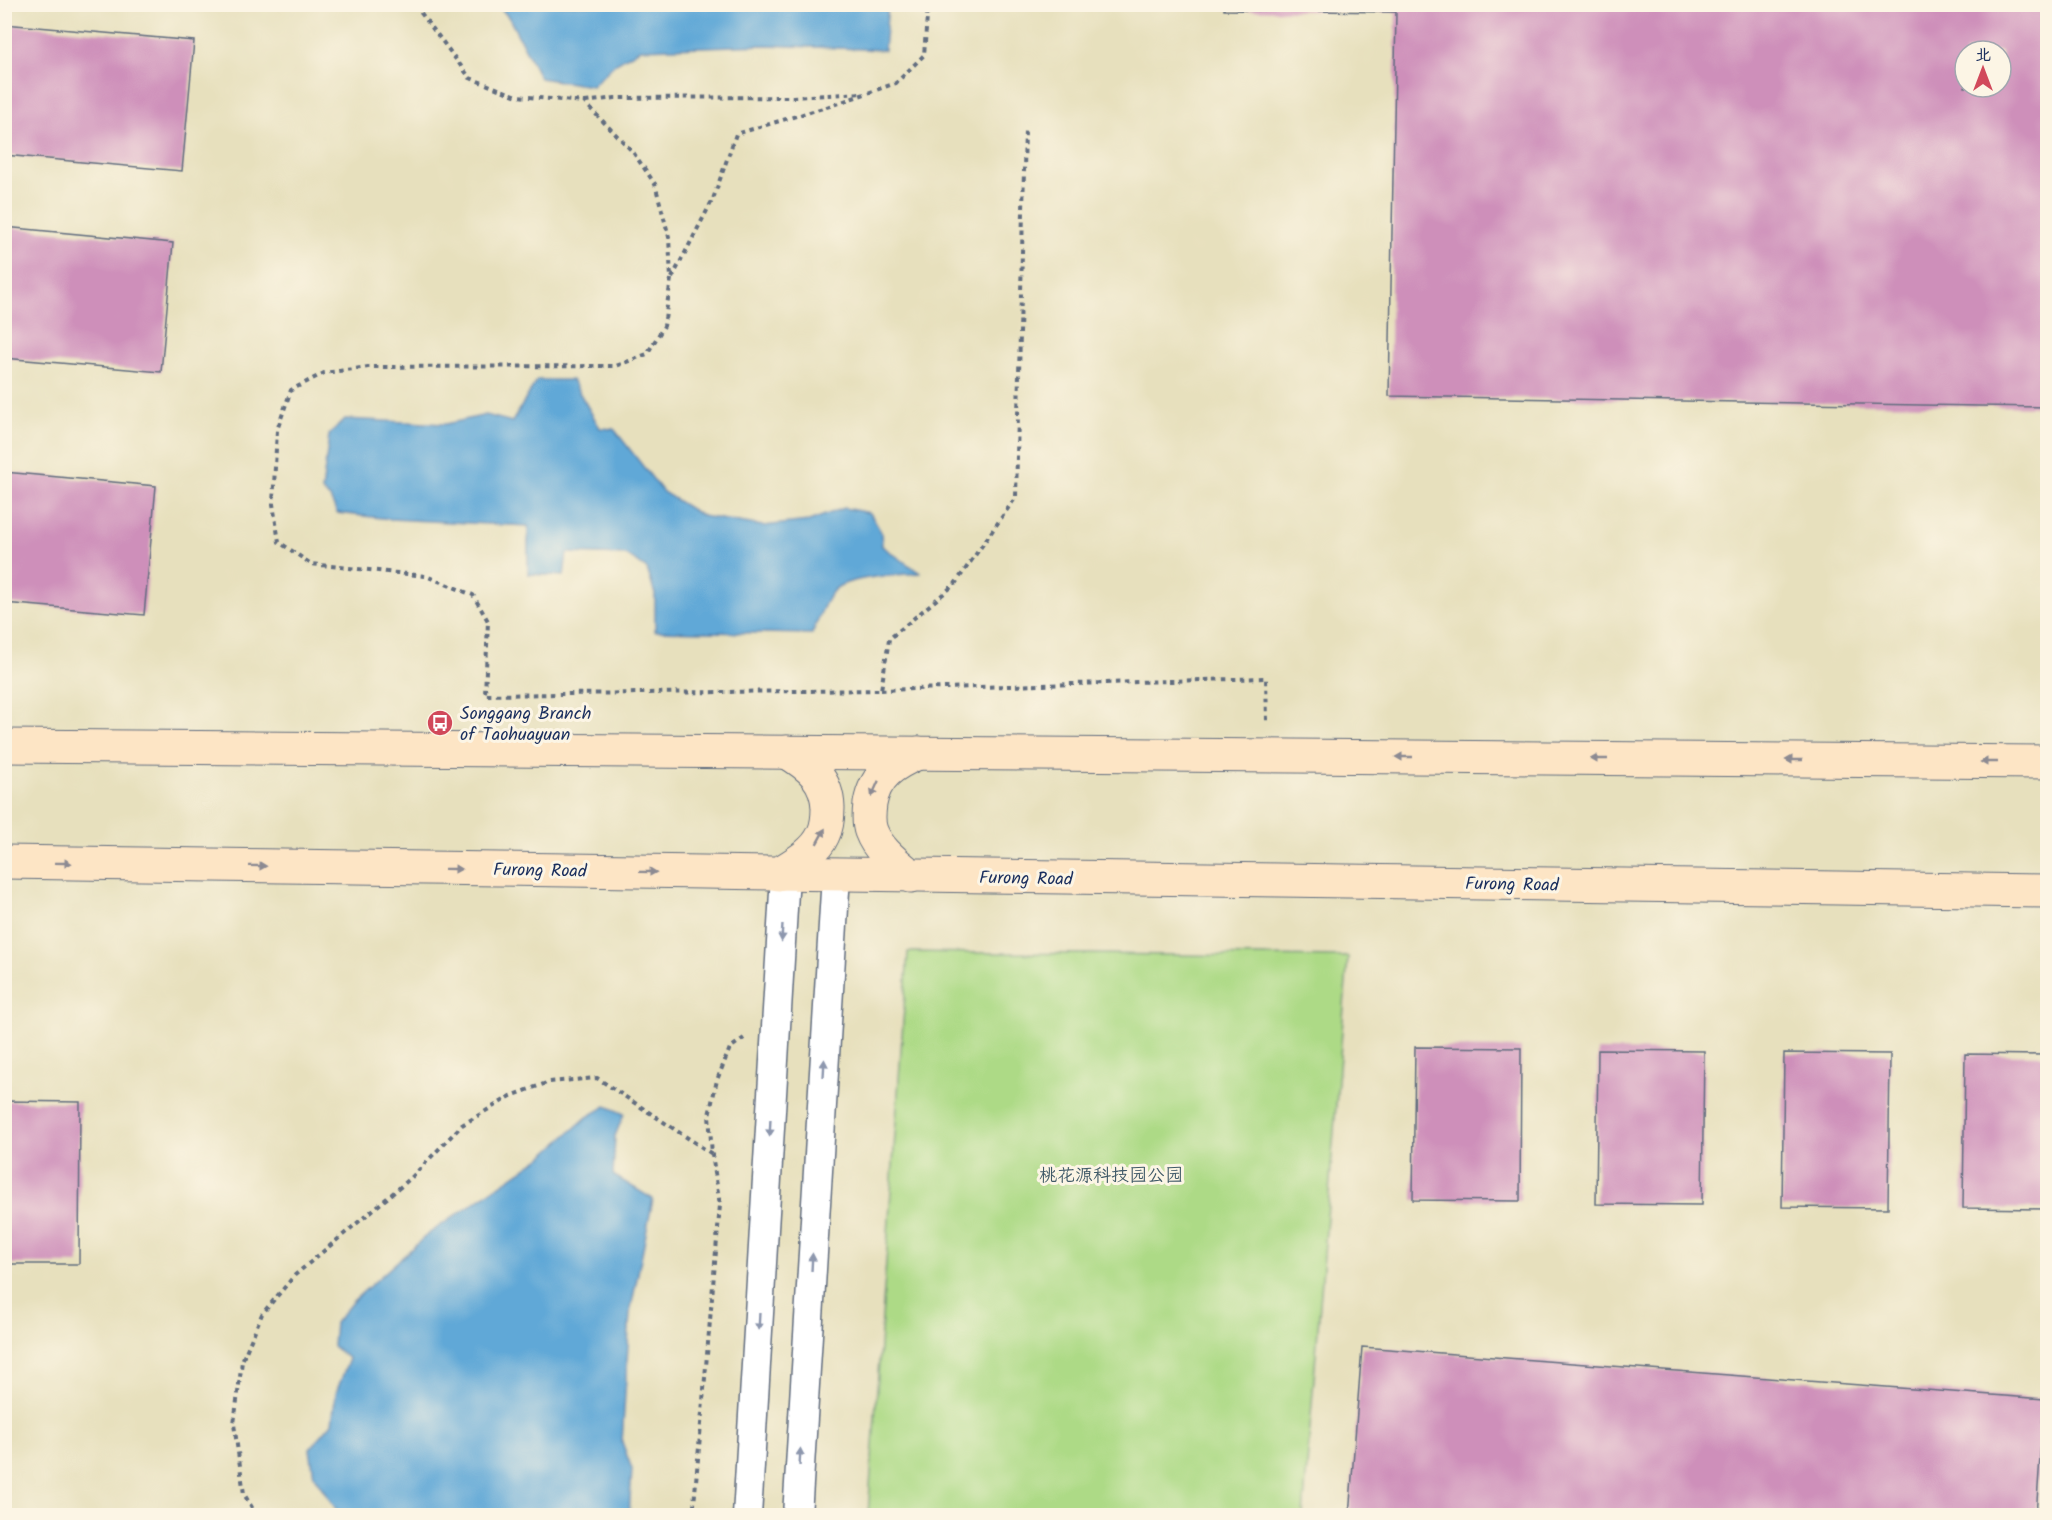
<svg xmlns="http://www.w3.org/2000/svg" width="2052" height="1520" font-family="Kalam,'LXGW WenKai TC',sans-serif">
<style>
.green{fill:#adda86;stroke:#648472;stroke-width:1.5}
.water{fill:#60a8d7;stroke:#3e6c9a;stroke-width:1.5}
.building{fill:#ce8fba;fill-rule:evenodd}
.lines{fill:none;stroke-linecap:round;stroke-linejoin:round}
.street-casing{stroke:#626d7f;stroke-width:31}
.secondary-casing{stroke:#626d7f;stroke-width:35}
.path{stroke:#626d7f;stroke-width:4;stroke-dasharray:4.5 4.5;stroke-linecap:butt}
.street{stroke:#fff;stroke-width:28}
.secondary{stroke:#fde5c5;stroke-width:33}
.oneway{fill:#8c8a92}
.oneway2{fill:#8d97ae}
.labels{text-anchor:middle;stroke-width:6;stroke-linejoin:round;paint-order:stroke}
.poi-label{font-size:18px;fill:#1b2f5e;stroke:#fcf5e5;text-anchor:start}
.street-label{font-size:18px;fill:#1b2f5e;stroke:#fcf5e5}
.park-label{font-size:18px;fill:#405a68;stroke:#fcf5e5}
</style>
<rect width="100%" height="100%" fill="#fcf5e5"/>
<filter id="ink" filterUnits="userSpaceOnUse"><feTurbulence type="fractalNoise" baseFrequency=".0167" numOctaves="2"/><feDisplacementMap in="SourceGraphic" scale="12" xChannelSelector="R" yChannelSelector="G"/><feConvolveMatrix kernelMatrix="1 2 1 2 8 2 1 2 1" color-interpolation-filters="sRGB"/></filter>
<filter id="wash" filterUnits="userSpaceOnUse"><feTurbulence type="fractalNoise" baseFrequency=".008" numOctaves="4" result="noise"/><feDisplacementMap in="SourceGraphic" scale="24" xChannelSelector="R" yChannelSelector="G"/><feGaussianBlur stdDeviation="1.35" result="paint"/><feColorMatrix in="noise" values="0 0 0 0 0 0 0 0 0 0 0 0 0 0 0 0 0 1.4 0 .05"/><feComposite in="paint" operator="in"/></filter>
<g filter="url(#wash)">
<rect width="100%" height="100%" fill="#e7e0bd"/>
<path class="green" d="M908 952 1348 957 1303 1515H868Z"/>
<g class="water">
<path d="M498 5H888L884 50 766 45 640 49 616 63 592 86 540 78 509 18Z"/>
<path d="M537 380H572L600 428 614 429 663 492 702 516 763 526 809 521 844 508 870 513 881 532 882 546 920 573C899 575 846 576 833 591 823 603 818 620 812 634L655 631V594L647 569 626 555 567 553 564 576 528 574V526L390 519 337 513 330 498 322 491 329 435 345 419 446 424 486 415 512 422Z"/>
<path d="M606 1106 624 1114 615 1136 613 1175 653 1199 630 1313 622 1442 632 1469 629 1515H340L314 1476 310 1449 332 1423 336 1393 349 1359 333 1346 335 1323 353 1301 428 1234 543 1156 587 1117Z"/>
</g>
<g id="blocks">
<g class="building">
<path d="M1224 4H2048V407L1389 396 1396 12 1224 10ZM1965 51H2001V87H1965Z"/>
<path d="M4 24 194 41 182 171 4 155Z"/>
<path d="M4 227 173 243 161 372 4 358Z"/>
<path d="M4 472 156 486 144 615 4 603Z"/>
<path d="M1415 1047 1521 1048 1520 1201 1413 1200Z"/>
<path d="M1598 1050 1704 1051 1702 1205 1596 1204Z"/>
<path d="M1784 1053 1890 1054 1888 1208 1782 1207Z"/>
<path d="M1965 1054 2048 1055V1209L1963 1208Z"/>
<path d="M4 1101 80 1102 79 1264H4Z"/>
<path d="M1362 1347 2044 1399 2036 1516H1349Z"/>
</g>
</g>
</g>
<g filter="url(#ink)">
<use href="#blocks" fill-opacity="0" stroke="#626d7f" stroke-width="1.5"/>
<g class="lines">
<g class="street-casing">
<g id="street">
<path d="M747 1516 785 875"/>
<path d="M797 1516 836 875"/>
</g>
</g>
<g class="secondary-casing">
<g id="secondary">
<path d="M4 746 2048 762"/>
<path d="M4 862 2048 891"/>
<path d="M778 874C794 864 815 853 823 835 827 827 828 817 828 808 827 779 810 766 787 752"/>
<path d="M911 876C896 863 878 850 871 831 868 823 869 812 870 804 875 775 893 764 918 753"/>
</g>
</g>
<g class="path">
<path d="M419 4 421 13 470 78 517 96 584 102 633 152 655 184 669 237 671 279 664 326 647 354 616 366 368 367 324 373 291 390 277 430 273 504 279 542 311 564 426 576 473 595 488 621 485 695 881 690 889 639 955 584 1016 497 1025 129"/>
<path d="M585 102 615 98 793 97 862 93"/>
<path d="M672 278 713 199 736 134 833 105 896 83 924 55 928 4"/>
<path d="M881 690 1266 678 1267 721"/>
<path d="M257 1516 244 1494 234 1424 242 1361 262 1314 295 1275 411 1178 462 1125 511 1096 549 1082 597 1078 712 1154"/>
<path d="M693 1516 720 1205 712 1154 709 1115 717 1080 730 1048 744 1038"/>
</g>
<use href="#street" class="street"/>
<use href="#secondary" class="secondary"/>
</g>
<defs><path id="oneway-solid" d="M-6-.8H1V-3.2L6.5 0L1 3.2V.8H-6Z" transform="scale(1.5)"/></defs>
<g class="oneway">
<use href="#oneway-solid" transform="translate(1404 757) rotate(-180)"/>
<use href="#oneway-solid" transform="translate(1599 759) rotate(-180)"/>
<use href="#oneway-solid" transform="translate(1794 760) rotate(-180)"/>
<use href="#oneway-solid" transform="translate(1989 762) rotate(-180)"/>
<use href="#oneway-solid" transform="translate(875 789) rotate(114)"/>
<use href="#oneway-solid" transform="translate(821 836) rotate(-61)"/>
<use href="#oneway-solid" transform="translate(63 863) rotate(1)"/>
<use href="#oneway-solid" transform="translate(258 866) rotate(1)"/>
<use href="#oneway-solid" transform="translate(453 869) rotate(1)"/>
<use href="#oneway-solid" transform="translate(648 872) rotate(1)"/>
</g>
<g class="oneway2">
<use href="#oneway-solid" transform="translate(782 933) rotate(93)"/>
<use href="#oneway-solid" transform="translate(824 1068) rotate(-87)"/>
<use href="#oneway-solid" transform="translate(770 1128) rotate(93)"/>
<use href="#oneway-solid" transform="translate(812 1262) rotate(-87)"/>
<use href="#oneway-solid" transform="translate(759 1322) rotate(93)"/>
<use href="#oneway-solid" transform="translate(800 1457) rotate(-87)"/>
</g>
</g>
<defs>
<g id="bus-disc" transform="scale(1.35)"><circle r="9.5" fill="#d1495b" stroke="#fcf5e5"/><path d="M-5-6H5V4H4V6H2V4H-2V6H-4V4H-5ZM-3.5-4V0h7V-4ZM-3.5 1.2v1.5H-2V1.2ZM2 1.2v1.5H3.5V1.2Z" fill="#fff"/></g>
</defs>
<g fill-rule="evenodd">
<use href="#bus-disc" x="440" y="723"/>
</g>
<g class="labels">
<g class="poi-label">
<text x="460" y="719">Songgang Branch<tspan x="460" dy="21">of Taohuayuan</tspan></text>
</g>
<g class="street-label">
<text transform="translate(540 870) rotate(1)" y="6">Furong Road</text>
<text transform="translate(1026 878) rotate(1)" y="6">Furong Road</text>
<text transform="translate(1512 884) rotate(1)" y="6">Furong Road</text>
</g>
<g class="park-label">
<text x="1111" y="1181">桃花源科技园公园</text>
</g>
</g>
<rect width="2052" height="1520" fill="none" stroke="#fcf5e5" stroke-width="24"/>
<g transform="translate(1983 69)"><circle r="28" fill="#fcf5e5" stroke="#a2a6af" stroke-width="1.5"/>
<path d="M0-4.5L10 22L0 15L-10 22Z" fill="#d1495b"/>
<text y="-9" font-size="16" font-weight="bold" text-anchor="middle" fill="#1b2f5e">北</text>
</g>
</svg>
